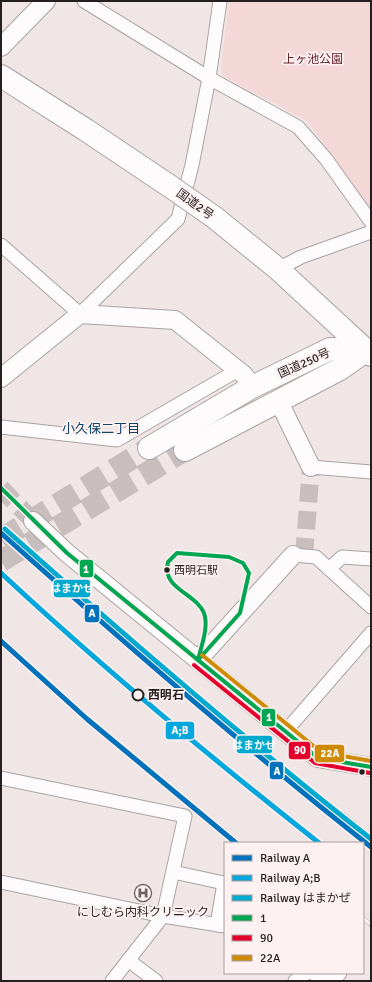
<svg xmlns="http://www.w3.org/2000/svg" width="372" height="982" font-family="Signika,'Noto Sans JP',sans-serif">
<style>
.green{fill:#f4d8d8}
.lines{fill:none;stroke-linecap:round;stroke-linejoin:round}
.secondary-tunnel{stroke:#c8bebe;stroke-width:18;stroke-dasharray:18 9;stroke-linecap:butt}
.highway-tunnel{stroke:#c8bebe;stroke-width:22;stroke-dasharray:22 11;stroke-linecap:butt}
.street-casing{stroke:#aba2a2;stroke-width:15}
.secondary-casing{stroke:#aba2a2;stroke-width:20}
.highway-casing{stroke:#aba2a2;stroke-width:24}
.street{stroke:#fdfbfb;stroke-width:13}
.secondary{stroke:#fdfbfb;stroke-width:18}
.highway{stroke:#fdfbfb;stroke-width:22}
.rail-casing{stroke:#c6c3c3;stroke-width:4.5}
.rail{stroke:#fdf1f1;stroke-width:3;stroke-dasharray:9;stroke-linecap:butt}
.highway-bridge-casing{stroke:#aba2a2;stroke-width:24;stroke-linecap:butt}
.highway-bridge{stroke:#fdfbfb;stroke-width:22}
.bus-1-casing{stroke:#fdf1f1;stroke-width:7}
.bus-2-casing{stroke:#fdf1f1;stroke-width:7}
.bus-3-casing{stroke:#fdf1f1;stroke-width:7}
.bus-1{stroke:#00a651;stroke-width:4}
.bus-2{stroke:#e4002b;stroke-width:4}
.bus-3{stroke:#cd8b06;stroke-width:4}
.rail-1-casing{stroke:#fdf1f1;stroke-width:8}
.rail-2-casing{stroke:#fdf1f1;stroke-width:8}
.rail-3-casing{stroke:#fdf1f1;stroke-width:8}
.rail-1{stroke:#0072bc;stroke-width:5}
.rail-2{stroke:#06a7dd;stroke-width:5}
.rail-3{stroke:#00a9ce;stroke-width:5}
.bus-dot{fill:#261f1f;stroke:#fdf1f1;stroke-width:1.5}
.stop-dot{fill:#fdf1f1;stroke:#261f1f;stroke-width:2}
.labels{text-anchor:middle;stroke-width:3.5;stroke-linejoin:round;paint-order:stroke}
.bus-label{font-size:11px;fill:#261f1f;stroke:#fdf1f1;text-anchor:start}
.park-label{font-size:12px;fill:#5f1e25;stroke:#fdf1f1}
.street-label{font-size:12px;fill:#261f1f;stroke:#fdf1f1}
.stop-label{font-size:12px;font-weight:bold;fill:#261f1f;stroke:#fdf1f1;text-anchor:start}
.poi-label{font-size:12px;fill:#261f1f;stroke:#fdf1f1}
.neighbourhood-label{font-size:13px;fill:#0d4466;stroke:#fdf1f1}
.line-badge{stroke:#fdf1f1;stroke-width:1.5}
.badge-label{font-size:11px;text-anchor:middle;font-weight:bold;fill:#fff}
</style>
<rect width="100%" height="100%" fill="#f1e6e6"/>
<path class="green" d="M229 1H371V209L307 121 223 76 221 67Z"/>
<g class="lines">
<g class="secondary-tunnel">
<path d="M1 488 33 521"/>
<path d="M304 556 311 467"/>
</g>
<g class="highway-tunnel">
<path d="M1 539 149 448"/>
<path d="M1 561 185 450"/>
</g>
<g class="street-casing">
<g id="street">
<path d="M84 1 209 78 298 127 326 159 371 222"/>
<path d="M1 245 80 314 178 219 192 165 209 78 220 1"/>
<path d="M278 269 301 257 371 232"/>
<path d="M1 427 117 440 238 370"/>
<path d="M311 467 371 472"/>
<path d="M293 555 316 557 371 607"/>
<path d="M329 569 342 557 371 559"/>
<path d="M285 732 371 633"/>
<path d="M1 778 185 816 163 916 112 981"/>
<path d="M173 872 224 883 217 925"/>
<path d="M1 882 163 916 225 926"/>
<path d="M128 960 156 981"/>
<path d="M314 973C319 980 328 981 336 978L340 973"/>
<path d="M295 981 304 974 308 973"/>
</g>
</g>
<g class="secondary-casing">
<g id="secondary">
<path d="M1 47 46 1"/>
<path d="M1 378 80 314 175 320 244 375 252 387"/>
<path d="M279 402 311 467"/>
<path d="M33 521 67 553 318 758 371 767"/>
<path d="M198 660 293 555"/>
</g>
</g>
<g class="highway-casing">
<g id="highway">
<path d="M1 76 86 130 171 187"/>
<path d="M214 217 278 269 371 355"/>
<path d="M149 448 252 387 330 349 367 350"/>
<path d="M185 450 340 369 367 350"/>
</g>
</g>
<use href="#street" class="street"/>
<use href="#secondary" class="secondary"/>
<use href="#highway" class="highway"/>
<g class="rail-casing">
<g id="rail">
<path d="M343 814 370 836"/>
<path d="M363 918 371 925"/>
</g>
</g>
<use href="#rail" class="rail"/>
<g class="highway-bridge-casing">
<path id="highway-bridge" d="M171 187 214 217"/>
</g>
<use href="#highway-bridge" class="highway-bridge"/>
<g class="bus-1-casing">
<g id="bus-1">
<path d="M1 488 67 553 318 758 371 767"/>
<path d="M177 553 229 557 243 563 249 573 240 613 198 660C201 647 209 627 204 613 196 593 161 589 168 562Z"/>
</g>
</g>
<g class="bus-2-casing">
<path id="bus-2" d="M194 665 315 763 370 773"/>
</g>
<g class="bus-3-casing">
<path id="bus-3" d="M202 655 321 752 371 761"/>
</g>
<use href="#bus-1" class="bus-1"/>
<use href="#bus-2" class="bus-2"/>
<use href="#bus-3" class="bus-3"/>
<g class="rail-1-casing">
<g id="rail-1">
<path d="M1 533C122 641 244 747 371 847"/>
<path d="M1 641 87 719 236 843"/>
</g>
</g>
<g class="rail-2-casing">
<path id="rail-2" d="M1 573C103 668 210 757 319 843"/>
</g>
<g class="rail-3-casing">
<path id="rail-3" d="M5 529C124 635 245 740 371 839"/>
</g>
<use href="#rail-1" class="rail-1"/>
<use href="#rail-2" class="rail-2"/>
<use href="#rail-3" class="rail-3"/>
</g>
<defs>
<g id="hospital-ring" transform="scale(0.9)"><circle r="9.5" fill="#fdf1f1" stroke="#6d6565" stroke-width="1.5"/><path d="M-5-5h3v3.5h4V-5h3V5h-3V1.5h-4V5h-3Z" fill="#6d6565"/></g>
</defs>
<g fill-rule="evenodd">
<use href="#hospital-ring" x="143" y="893"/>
</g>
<g class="bus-dot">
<circle cx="167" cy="570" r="3.5"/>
<circle cx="362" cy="772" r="3.5"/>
</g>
<circle class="stop-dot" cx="138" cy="695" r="5.5"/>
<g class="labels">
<g class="bus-label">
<text x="174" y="574">西明石駅</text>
</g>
<g class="park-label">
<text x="313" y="63">上ヶ池公園</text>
</g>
<g class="street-label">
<text transform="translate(195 204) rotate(36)" y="4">国道2号</text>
<text transform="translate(304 363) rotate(-24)" y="4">国道250号</text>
</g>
<g class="stop-label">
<text x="148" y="699">西明石</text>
</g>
<g class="poi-label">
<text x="143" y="916">にしむら内科クリニック</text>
</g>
<g class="neighbourhood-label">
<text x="101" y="433">小久保二丁目</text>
</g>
</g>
<g class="line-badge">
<rect x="79" y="559" width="15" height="19" rx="4" fill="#00a651"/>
<rect x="53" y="579" width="38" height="19" rx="4" fill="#00a9ce"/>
<rect x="84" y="604" width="16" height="19" rx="4" fill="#0072bc"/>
<rect x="261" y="708" width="15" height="19" rx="4" fill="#00a651"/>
<rect x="165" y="721" width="30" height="19" rx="4" fill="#06a7dd"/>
<rect x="236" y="735" width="37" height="19" rx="4" fill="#00a9ce"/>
<rect x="288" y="741" width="23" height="19" rx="4" fill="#e4002b"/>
<rect x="314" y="744" width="31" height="19" rx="4" fill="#cd8b06"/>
<rect x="269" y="761" width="15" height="19" rx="4" fill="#0072bc"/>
</g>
<g class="badge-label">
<text x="86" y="573">1</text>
<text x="72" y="592">はまかぜ</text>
<text x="92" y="617">A</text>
<text x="269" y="721">1</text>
<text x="180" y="734">A;B</text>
<text x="254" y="749">はまかぜ</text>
<text x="300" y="754">90</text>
<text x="330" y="757">22A</text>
<text x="277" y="775">A</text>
</g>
<rect width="372" height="982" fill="none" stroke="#261f1f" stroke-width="4"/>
<rect x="224" y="842" width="140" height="132" fill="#fdf1f1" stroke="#a79d9d"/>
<rect x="232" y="855" width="20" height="6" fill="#0072bc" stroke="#a79d9d"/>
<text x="260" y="862" font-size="12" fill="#261f1f">Railway A</text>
<rect x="232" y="875" width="20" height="6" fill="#06a7dd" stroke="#a79d9d"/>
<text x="260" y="882" font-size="12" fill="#261f1f">Railway A;B</text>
<rect x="232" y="895" width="20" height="6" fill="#00a9ce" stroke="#a79d9d"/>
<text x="260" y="902" font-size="12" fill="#261f1f">Railway はまかぜ</text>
<rect x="232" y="915" width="20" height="6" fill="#00a651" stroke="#a79d9d"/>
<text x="260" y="922" font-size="12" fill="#261f1f">1</text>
<rect x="232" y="935" width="20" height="6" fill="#e4002b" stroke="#a79d9d"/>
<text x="260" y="942" font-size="12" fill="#261f1f">90</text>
<rect x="232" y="955" width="20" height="6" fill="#cd8b06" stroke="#a79d9d"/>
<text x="260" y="962" font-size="12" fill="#261f1f">22A</text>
</svg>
